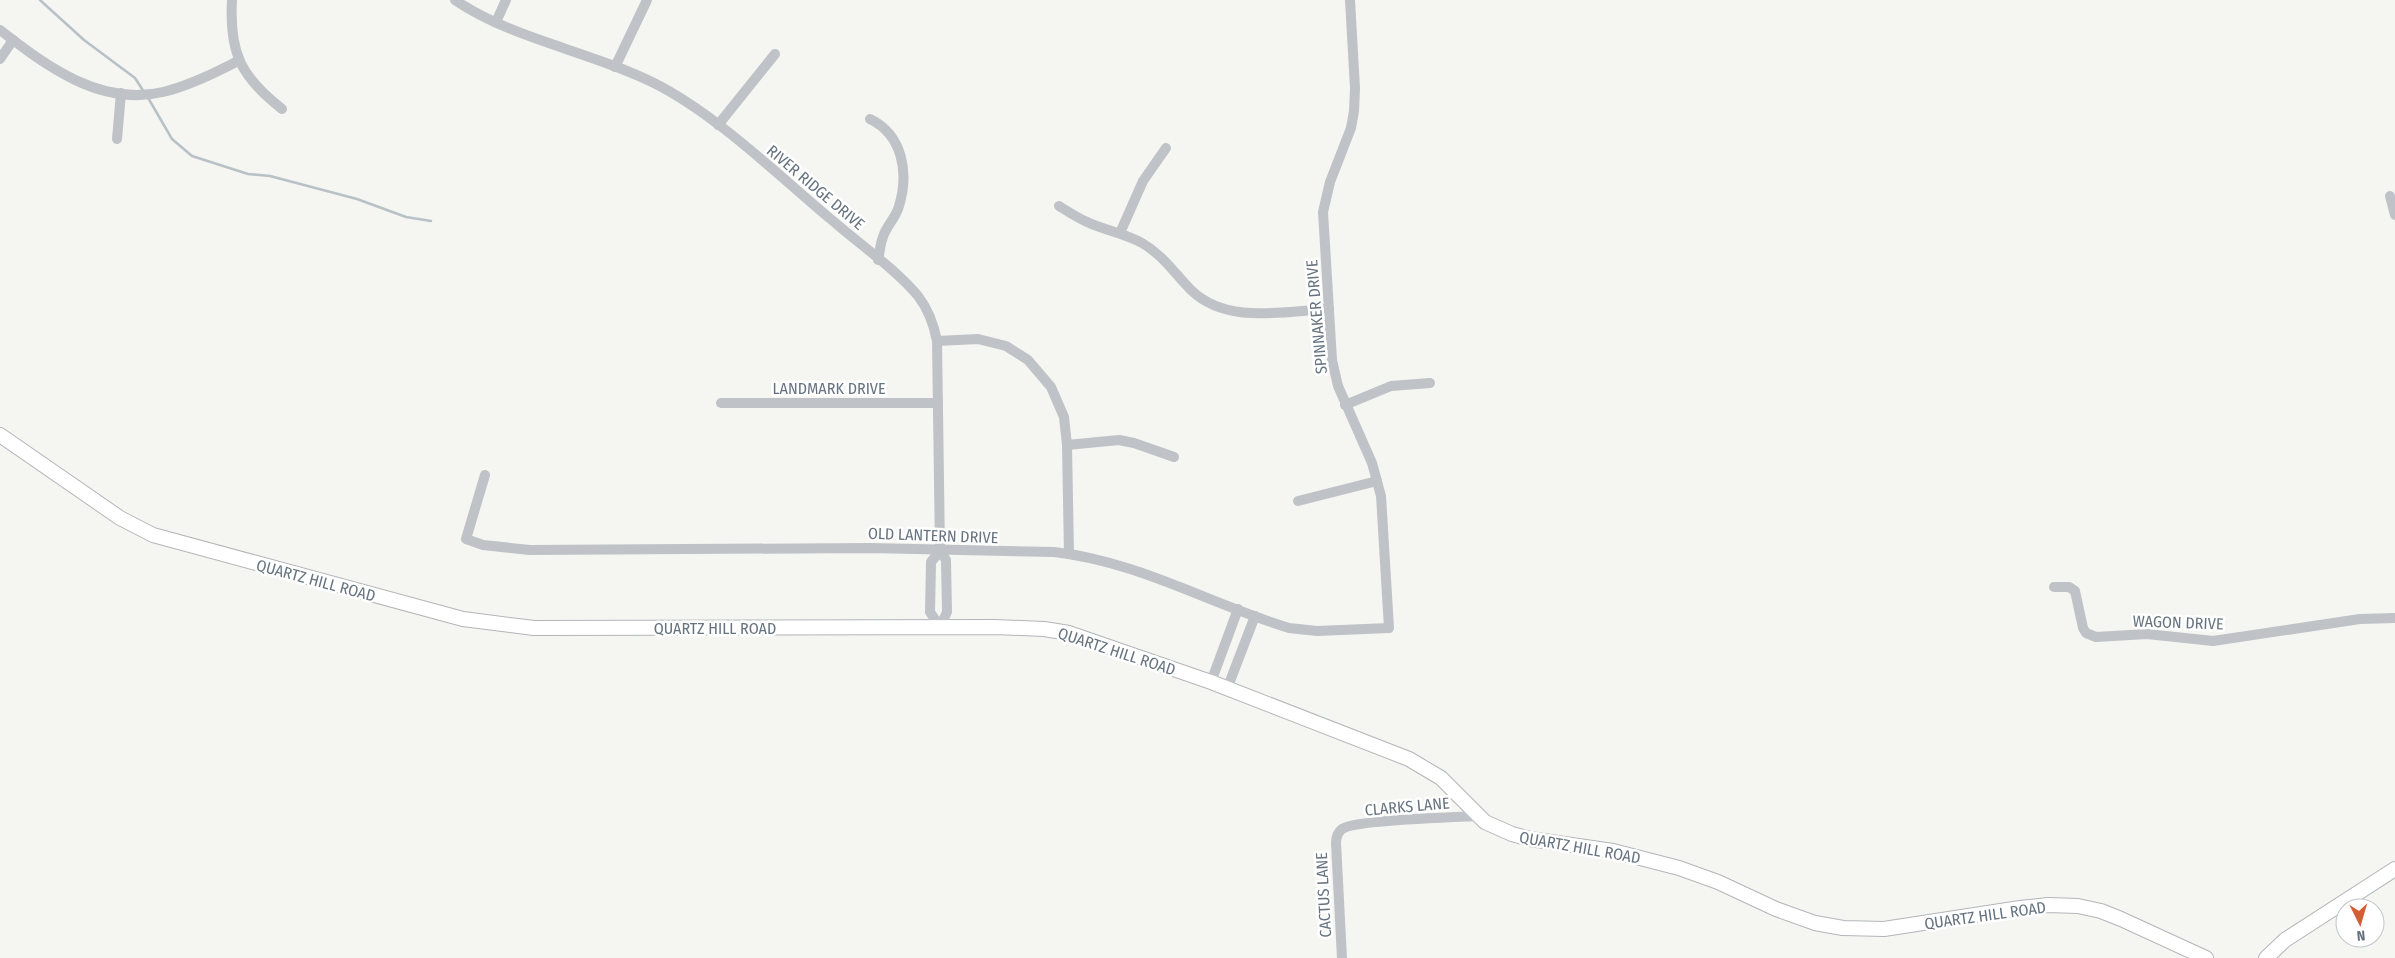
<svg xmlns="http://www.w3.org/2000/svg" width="2395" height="958" font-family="'Fira Sans Condensed',sans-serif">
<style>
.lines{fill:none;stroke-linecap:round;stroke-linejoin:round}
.stream{stroke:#b8c1c6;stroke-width:2.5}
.secondary-casing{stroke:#b2b6ba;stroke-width:16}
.street{stroke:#bfc2c6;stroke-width:10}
.secondary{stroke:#fff;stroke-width:14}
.labels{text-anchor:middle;stroke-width:5;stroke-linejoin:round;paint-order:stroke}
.street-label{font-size:16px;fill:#677480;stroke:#fff}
</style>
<rect width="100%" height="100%" fill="#f5f5f2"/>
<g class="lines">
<g class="stream">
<path d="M40 0 84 40 135 78 144 92"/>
<path d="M147 96 172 139 192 156 248 174 270 176 357 199 406 217 431 221"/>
</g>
<g class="secondary-casing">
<g id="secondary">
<path d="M0 435 120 518 153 535 463 619 534 628 995 627 1044 629 1069 633 1211 682 1409 759 1441 778 1485 822 1512 834 1530 839 1613 851 1679 868 1718 882 1776 909 1815 923 1843 928 1884 929 2020 908 2048 905 2078 906 2101 911 2121 919 2206 958"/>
<path d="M2266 958 2285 940 2395 869"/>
</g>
</g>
<g class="street">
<path d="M232 0C229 53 241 77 282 109"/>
<path d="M455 0C514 40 590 51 654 83 716 114 779 176 833 221 858 243 898 271 918 296 928 309 934 325 937 341L940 551 946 560 947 612 940 627"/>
<path d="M496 22 506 0"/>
<path d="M0 30C46 66 101 107 163 92 189 86 215 73 238 61"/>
<path d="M0 59 13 40"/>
<path d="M615 67 647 0"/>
<path d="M870 119C903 135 909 173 899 206 896 218 886 226 883 237 880 244 880 252 878 260"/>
<path d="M718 125 775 54"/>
<path d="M117 139 121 93"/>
<path d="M2390 196 2395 215"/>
<path d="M1059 206C1067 211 1076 217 1085 221 1103 230 1124 233 1142 243 1163 255 1174 273 1191 290 1227 325 1284 311 1329 309"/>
<path d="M1120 233 1143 181 1166 148"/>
<path d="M937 341 978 339 1006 346 1028 360 1051 387 1064 417 1067 445 1069 554"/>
<path d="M721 403H938"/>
<path d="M1345 405 1391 386 1430 383"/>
<path d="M1067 445 1119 440 1134 443 1174 457"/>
<path d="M485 475 466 539 483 545 530 550 869 548 1054 552C1137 561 1210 604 1289 628L1317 631 1389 628 1381 496 1372 463 1338 386 1332 360 1323 212 1330 182 1351 128 1354 111 1355 88 1350 0"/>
<path d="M1298 501 1377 481"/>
<path d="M940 551 931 562 930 612 940 627"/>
<path d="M2054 587H2069L2075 591 2083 628 2086 633 2096 637 2147 634 2213 641 2360 619 2395 618"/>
<path d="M1211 682 1238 609"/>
<path d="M1227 689 1255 616"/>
<path d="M1342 958 1336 843C1336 838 1337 833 1342 829 1353 820 1456 817 1478 816"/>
</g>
<use href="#secondary" class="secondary"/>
</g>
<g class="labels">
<g class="street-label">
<text transform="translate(816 187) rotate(40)" y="6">RIVER RIDGE DRIVE</text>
<text transform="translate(1316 317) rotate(-95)" y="6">SPINNAKER DRIVE</text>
<text x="829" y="394">LANDMARK DRIVE</text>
<text transform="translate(933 535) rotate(2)" y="6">OLD LANTERN DRIVE</text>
<text transform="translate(316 580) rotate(15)" y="6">QUARTZ HILL ROAD</text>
<text transform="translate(2178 622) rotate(2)" y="6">WAGON DRIVE</text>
<text x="715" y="634">QUARTZ HILL ROAD</text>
<text transform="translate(1117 651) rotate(18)" y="6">QUARTZ HILL ROAD</text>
<text transform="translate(1407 806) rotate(-5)" y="6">CLARKS LANE</text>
<text transform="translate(1580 847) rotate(10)" y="6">QUARTZ HILL ROAD</text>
<text transform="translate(1323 895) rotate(-93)" y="6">CACTUS LANE</text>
<text transform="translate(1985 915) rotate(-8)" y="6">QUARTZ HILL ROAD</text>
</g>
</g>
<g transform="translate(2360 923) rotate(175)"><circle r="24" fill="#ffffff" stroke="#c2c7cc"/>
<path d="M0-4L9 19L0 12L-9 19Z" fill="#d35d35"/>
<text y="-8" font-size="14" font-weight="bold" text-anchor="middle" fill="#677480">N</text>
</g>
</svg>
